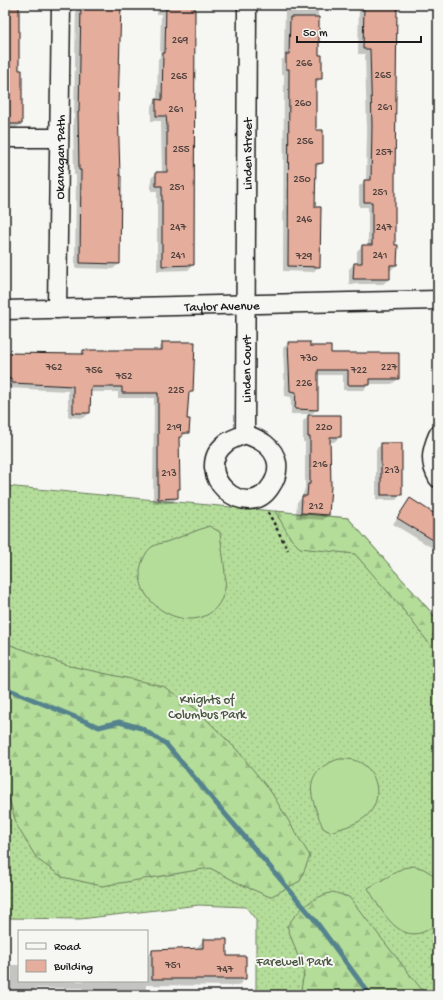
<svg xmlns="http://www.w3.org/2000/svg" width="443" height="1000" font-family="'Gochi Hand',sans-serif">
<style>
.grass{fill:url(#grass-dots);stroke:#687c5b}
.forest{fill:url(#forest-firs);stroke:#687c5b}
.pitch{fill:#b4dd9a;stroke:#687c5b}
.shadow{fill:#0003}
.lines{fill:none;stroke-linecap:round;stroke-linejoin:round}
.stream{stroke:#55838d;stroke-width:5}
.building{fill:#e4ad9c;stroke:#1c1c1c}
.minor-casing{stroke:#1c1c1c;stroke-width:21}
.path{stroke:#1c1c1c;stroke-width:2.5;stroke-dasharray:3 3;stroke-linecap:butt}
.minor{stroke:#f6f6f2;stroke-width:18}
.labels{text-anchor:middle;stroke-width:4;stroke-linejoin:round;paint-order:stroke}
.number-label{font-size:11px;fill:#4e403c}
.street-label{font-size:13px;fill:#1c1c1c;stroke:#f6f6f2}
.park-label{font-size:13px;fill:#4a5642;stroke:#f6f6f2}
</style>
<defs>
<pattern id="grass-dots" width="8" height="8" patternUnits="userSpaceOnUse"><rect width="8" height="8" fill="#b4dd9a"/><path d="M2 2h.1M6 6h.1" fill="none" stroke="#9abd84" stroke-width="1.8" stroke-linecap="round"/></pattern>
<pattern id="forest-firs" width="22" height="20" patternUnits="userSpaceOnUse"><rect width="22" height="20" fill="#b4dd9a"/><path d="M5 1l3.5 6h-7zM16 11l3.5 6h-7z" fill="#9abd84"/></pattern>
</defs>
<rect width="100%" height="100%" fill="#f6f6f2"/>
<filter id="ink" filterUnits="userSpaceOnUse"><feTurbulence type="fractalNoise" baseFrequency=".025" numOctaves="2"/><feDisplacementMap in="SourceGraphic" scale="8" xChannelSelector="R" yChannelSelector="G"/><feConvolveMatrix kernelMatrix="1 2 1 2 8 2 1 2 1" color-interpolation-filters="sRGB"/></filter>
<g filter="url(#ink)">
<path class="grass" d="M5 486 348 518 438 620V995H256V920L246 907 199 905 80 919 7 918 5 912Z"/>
<g class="forest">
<path d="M275 511 348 518 438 620V655L401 607 355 554 300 548 291 539Z"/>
<path d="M5 643 70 666 163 686 196 709 238 751 271 792 310 856 300 881 270 897 242 885 210 868 102 886 62 877 37 859 17 826 5 785Z"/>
<path d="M333 892 349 897 426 995H300L304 973 287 926C300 908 311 898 333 892Z"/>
</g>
<g class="pitch">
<path d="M209 526 220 532C221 545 227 577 225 589 211 648 126 610 142 562 144 557 147 550 152 547 156 544 162 543 166 542 181 537 195 531 209 526Z"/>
<path d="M339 759C347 759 354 759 361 763 377 772 382 796 371 811 362 824 344 827 330 832L323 828C311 798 299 772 339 759Z"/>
<path d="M414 866 424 869 438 878V922C404 954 383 914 368 888L403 868Z"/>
</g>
<g class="shadow">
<path d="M5 5H18V71L21 124 15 129H5Z"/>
<path d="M76 5H120L117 107 119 264 113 269 75 268 76 175H74L73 119 74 117Z"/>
<path d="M157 5H193V265L188 270 157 271V191H151V178L157 173H162L161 121H151V106L157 100 158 59 160 57 161 14H157Z"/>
<path d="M285 5H318V56L321 78 315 84V131L322 163 315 168 314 208 319 266 313 272 283 271 284 74H281V61L284 58Z"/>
<path d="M359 5H396L394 246 396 265 391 270H389V279L383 284H349V269L354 264H357V251L362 246H368V207H359V186L366 181 367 132 365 54H358Z"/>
<path d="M163 343 192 391 187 396 186 420 188 433 178 439 179 489 177 491V498L172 503 153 504 154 398H118V392H90L89 413 84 418 68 417V391L7 388V384H5V353L80 355 83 351H157Z"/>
<path d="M289 343 330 354H398V379L392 384H369L364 390H343V375H317V409L310 416 340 437 334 442H329L328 515 323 520 296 518 297 502 302 498 305 488V442H303V421L310 414H291V397L285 396 283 348Z"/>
<path d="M382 444 401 494 396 500H376V449Z"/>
<path d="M409 501 438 519V550L434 549 393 524Z"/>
<path d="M203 940 226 957 245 979 238 986 146 985V993L144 995H82L83 988H36L30 993H5V965H19V959V981H147V956L153 951 196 949Z"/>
</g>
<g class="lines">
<path class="stream" d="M5 688 99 727 119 722 141 728 166 744 314 919 370 995"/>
</g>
<g class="building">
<path d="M5 5H19V70H22V124H5Z"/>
<path d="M81 5H121L118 107 120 176H121L120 264 80 263 81 170H79L78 112H79Z"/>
<path d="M166 5H195L194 265 162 266V186H156V172H167V125L166 116H156V99L162 100 163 53H165Z"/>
<path d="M364 5H397L395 180V245H398L397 265H390V279H353L354 263H362V245H372V202H364V180H371L372 126 370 49H363Z"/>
<path d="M290 17H319V55H322V79H316V130H323V163L316 164 315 207H321L320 267 288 266 289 69H286V54H289Z"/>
<path d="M162 342H195L193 392H189L187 419H190L189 433H182V437H179L180 489H178V498L158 499V393H122V387H91L90 413H73V386L12 383V379H5V353L83 354V350H162Z"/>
<path d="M288 342H310V346H331V353H399V379H370V385H348V370H318V410L295 409 296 392 290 391Z"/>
<path d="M308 415H341V437H330L331 486 329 515 301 513 302 496H307L308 484H310V437H308Z"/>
<rect x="381" y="443" width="21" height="52"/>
<path d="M410 498 438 516V543L397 518Z"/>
<path d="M203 939H227V956H246V979H152V950L203 948Z"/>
</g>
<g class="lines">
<g class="minor-casing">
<g id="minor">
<path d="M5 138H59"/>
<path id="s1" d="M57 309 61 5"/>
<path id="s2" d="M5 310 438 300"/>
<path id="s3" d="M245 434 247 5"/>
<path d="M245 434C259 439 274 446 277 463 278 472 276 479 271 486 247 525 189 473 226 443 231 439 239 437 245 434Z"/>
<path d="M438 435C431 451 429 463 438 478"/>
</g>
</g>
<path class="path" d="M268 512 288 550"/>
<use href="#minor" class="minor"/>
</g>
</g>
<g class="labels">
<g class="number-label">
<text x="180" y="43">269</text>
<text x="304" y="66">266</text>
<text x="383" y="78">265</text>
<text x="179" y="79">265</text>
<text x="303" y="106">260</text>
<text x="385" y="110">261</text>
<text x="176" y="112">261</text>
<text x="305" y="144">256</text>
<text x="181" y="152">255</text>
<text x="384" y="155">257</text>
<text x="302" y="182">250</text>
<text x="177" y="190">251</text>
<text x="380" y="195">251</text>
<text x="304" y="222">246</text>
<text x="178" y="230">247</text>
<text x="384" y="230">247</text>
<text x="178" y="258">241</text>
<text x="380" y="258">241</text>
<text x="304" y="259">729</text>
<text x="309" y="361">730</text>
<text x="54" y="370">762</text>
<text x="389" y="370">227</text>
<text x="94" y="373">756</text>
<text x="359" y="373">722</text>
<text x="124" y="379">752</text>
<text x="304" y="386">226</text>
<text x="176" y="393">225</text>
<text x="174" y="430">219</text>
<text x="324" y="430">220</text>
<text x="320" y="467">216</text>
<text x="392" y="473">213</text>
<text x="169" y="476">213</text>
<text x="316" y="509">212</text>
<text x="173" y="968">751</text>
<text x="225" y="972">747</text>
</g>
<g class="street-label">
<text dy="5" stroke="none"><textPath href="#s3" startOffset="280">Linden Street</textPath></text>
<text dy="5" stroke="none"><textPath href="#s1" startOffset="152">Okanagan Path</textPath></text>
<text dy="5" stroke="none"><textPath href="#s2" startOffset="217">Taylor Avenue</textPath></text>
<text dy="5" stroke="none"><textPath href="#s3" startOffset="65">Linden Court</textPath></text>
</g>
<g class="park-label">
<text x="207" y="703">Knights of<tspan x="207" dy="15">Columbus Park</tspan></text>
<text x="294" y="965">Farewell Park</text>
</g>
</g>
<rect width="443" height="1000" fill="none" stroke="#f6f6f2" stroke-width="20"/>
<rect x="10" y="10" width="423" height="980" fill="none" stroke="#1c1c1c" stroke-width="1.5" filter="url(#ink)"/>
<rect x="18" y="930" width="130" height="52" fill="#f6f6f2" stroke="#9f9f9c"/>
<rect x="26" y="943" width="20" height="6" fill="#f6f6f2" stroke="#9f9f9c"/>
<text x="54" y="950" font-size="12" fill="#1c1c1c">Road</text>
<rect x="26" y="960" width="20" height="12" fill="#e4ad9c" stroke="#9f9f9c"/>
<text x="54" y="970" font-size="12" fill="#1c1c1c">Building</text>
<path d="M297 36v6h124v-6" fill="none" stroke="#1c1c1c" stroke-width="2"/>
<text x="303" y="36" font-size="12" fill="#1c1c1c" stroke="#f6f6f2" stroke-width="3" paint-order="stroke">50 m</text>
</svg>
